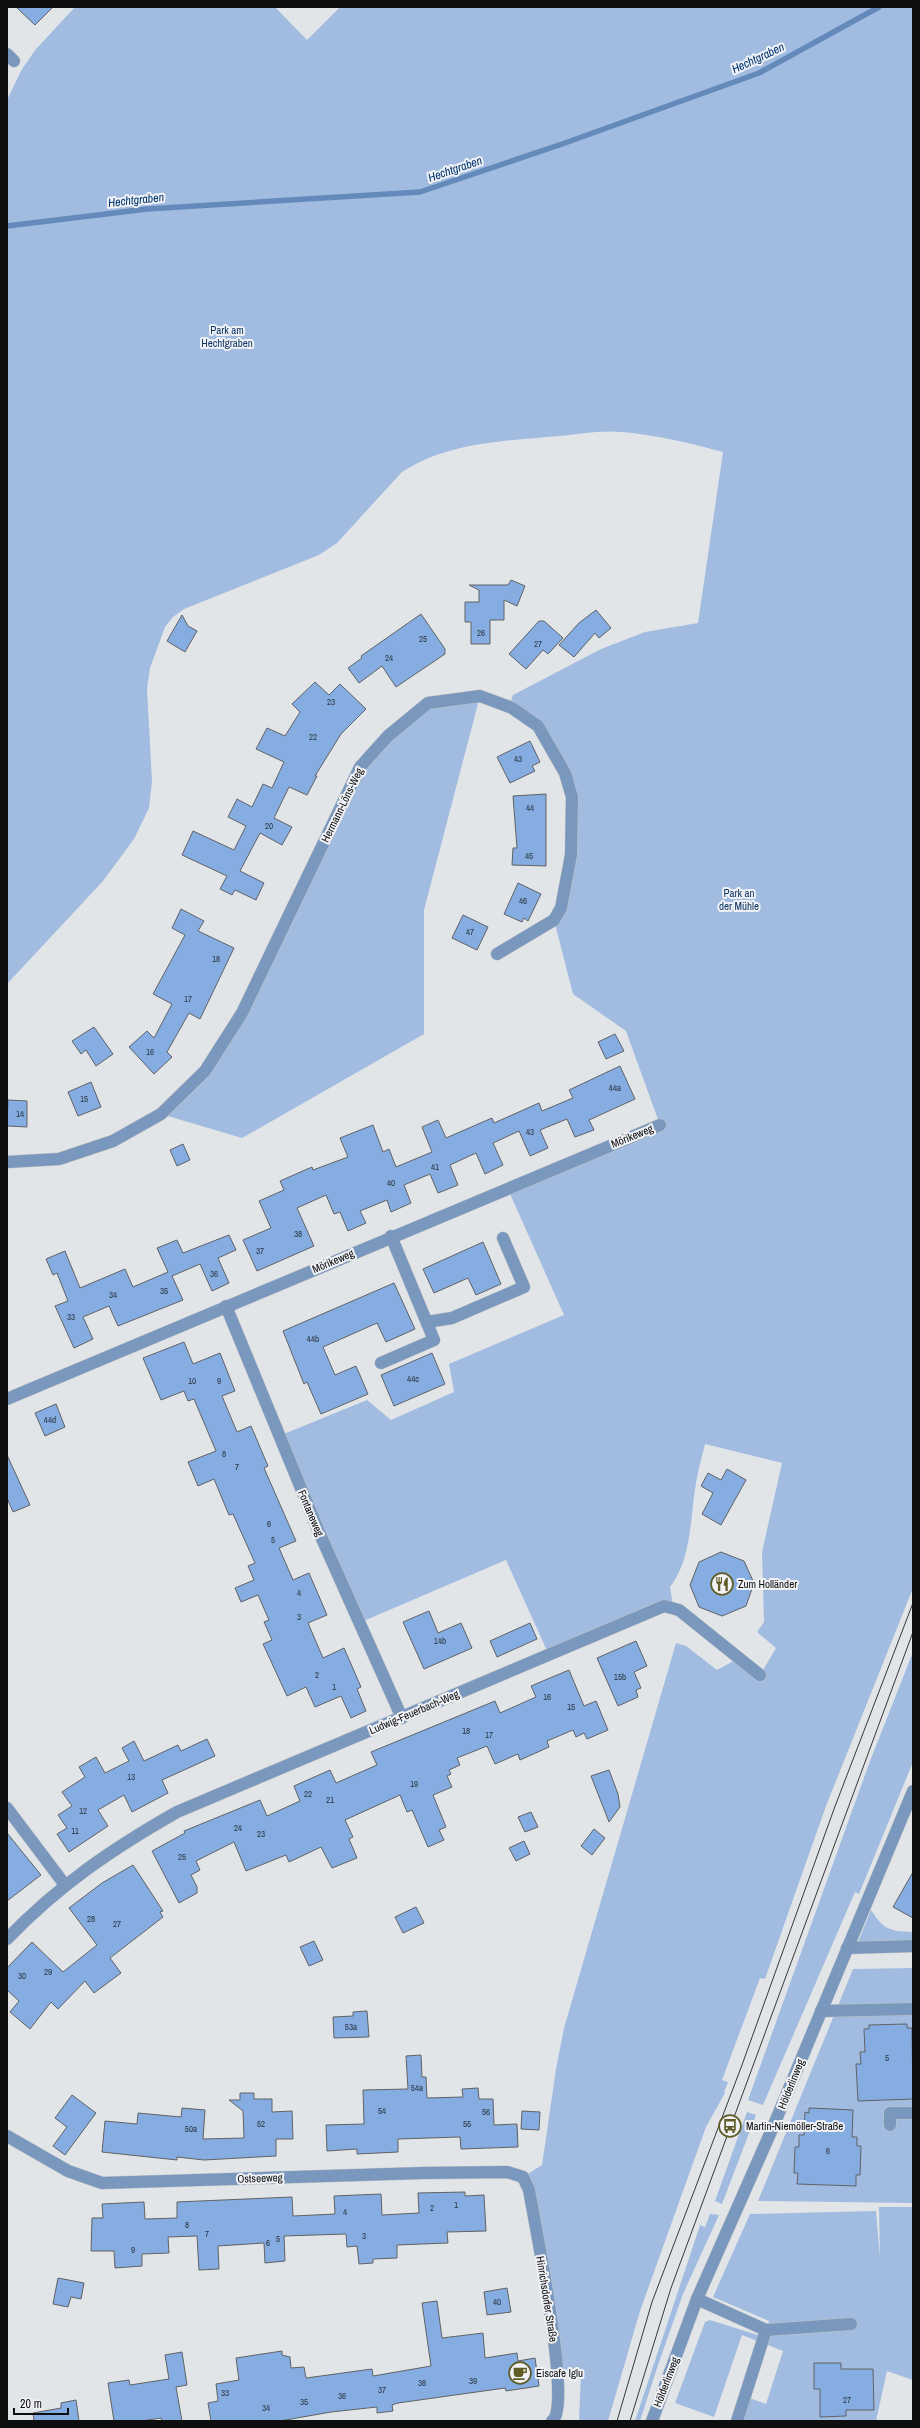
<svg xmlns="http://www.w3.org/2000/svg" width="920" height="2428" font-family="'Archivo Narrow',sans-serif">
<style>
.green{fill:#a1bce0}
.lines{fill:none;stroke-linecap:round;stroke-linejoin:round}
.stream{stroke:#638abb;stroke-width:5.5}
.building{fill:#86ade1;stroke:#606265}
.minor-casing{stroke:#c0c3c5;stroke-width:13}
.minor{stroke:#7a97be;stroke-width:12}
.tram{stroke:#363839;stroke-width:1}
.labels{text-anchor:middle;stroke-width:4;stroke-linejoin:round;paint-order:stroke}
.number-label{font-size:9px;fill:#2b3644}
.park-label{font-size:11px;fill:#0f3766;stroke:#f0f2f5}
.street-label{font-size:11px;fill:#0d0e0f;stroke:#f0f2f5}
.poi-label{font-size:11px;fill:#0d0e0f;stroke:#f0f2f5;text-anchor:start}
.water-label{font-size:12px;font-style:italic;fill:#003672;stroke:#f0f2f5}
</style>
<rect width="100%" height="100%" fill="#e2e5e8"/>
<g class="green">
<path d="M75 7H275L307 40 340 7H913V1588L826 1806 765 1979 760 1978 722 2080 728 2082 724 2092 725 2093 706 2127 640 2311 608 2421H579L581 2374 558 2376 523 2177 542 2165 556 2069 564 2028 676 1643 686 1646 717 1670 739 1658 760 1675 776 1648 757 1632 764 1622 762 1552 782 1463 705 1444C702 1457 698 1470 696 1483 690 1517 692 1559 670 1587L673 1606 549 1655 506 1560 359 1623 279 1436 367 1400 391 1420 454 1392 449 1364 564 1315 507 1187 660 1125 626 1031 573 994 554 920 561 908 572 797 538 726 512 708 511 701 513 695 601 649 645 632 698 623 723 452C690 443 656 435 622 432 601 430 579 434 559 436 506 441 446 442 401 473L337 543 319 555 184 609 173 617 165 627 150 668 147 689 152 781 149 808 134 839 103 881 7 984V100L22 69 36 49Z"/>
<path d="M480 696 424 910V1034L242 1138 161 1114 205 1071 242 1013 360 767 428 703Z"/>
<path d="M913 1652V1762L859 1894 855 1892 763 2105 748 2100 870 1761Z"/>
<path d="M871 1910C884 1930 889 1931 913 1932V1946L856 1947Z"/>
<path d="M913 1968V2203L758 2201 853 1969Z"/>
<path d="M747 2112 756 2115 722 2204 715 2201Z"/>
<path d="M879 2207H913V2380L887 2371 876 2421H737L744 2396 766 2404 783 2351 742 2335 714 2417 675 2403 705 2322 710 2320 764 2337 769 2321 713 2297 750 2214 876 2211 880 2258Z"/>
<path d="M710 2214 719 2215 683 2294 657 2368 640 2421H635L700 2225 705 2227Z"/>
</g>
<g class="lines">
<path class="stream" d="M7 226 147 209 420 192 565 143 759 73 879 7"/>
</g>
<g class="building">
<path d="M16 7H53L35 25Z"/>
<path d="M511 580 525 586 517 606 504 600V620H490V644H471V622H465V602H479V590L469 585H508Z"/>
<path d="M596 610 611 628 599 638 595 633 574 657 559 645 579 623Z"/>
<path d="M421 614 445 649V654L396 687 382 666 359 683 348 668 362 658 361 656Z"/>
<path d="M182 615 188 626 197 631 185 652 167 641Z"/>
<path d="M539 621H544L563 638 548 654 543 650 526 669 509 654Z"/>
<path d="M315 682 329 695 340 684 366 709 341 734 315 776H317L307 795 289 787 274 818 292 827 282 845 260 833 240 871 264 883 256 900 235 890 232 895 220 889 227 876 182 855 193 831 234 850 246 826 228 817 237 799 252 807 263 784 272 788 284 762 256 749 267 728 285 736 300 712 292 704Z"/>
<path d="M530 741 540 762 532 766 535 771 510 783 497 757Z"/>
<path d="M546 794V866L512 865 513 848H517L513 796Z"/>
<path d="M518 883 541 894 528 921 524 918 522 922 504 914Z"/>
<path d="M181 909 204 921 198 931 234 948 200 1019 189 1013 167 1052 172 1057 154 1074 129 1047 147 1031 154 1038 172 1004 153 994 185 935 172 928Z"/>
<path d="M463 915 488 927 477 950 452 938Z"/>
<path d="M94 1027 113 1054 96 1066 86 1050 81 1054 72 1041Z"/>
<path d="M615 1034 624 1051 606 1059 598 1042Z"/>
<path d="M620 1066 635 1099 589 1120 594 1130 575 1137 567 1119 540 1130 548 1148 530 1156 519 1131 493 1143 503 1165 485 1174 476 1153 450 1165 458 1185 438 1193 430 1174 404 1185 411 1203 391 1212 387 1200 360 1211 366 1223 348 1231 340 1212 334 1214 326 1195 297 1208 314 1246 257 1271 243 1240 271 1228 259 1201 284 1190 280 1181 312 1167 313 1170 348 1157 340 1138 373 1125 383 1152 389 1149 396 1167 432 1152 422 1127 438 1120 446 1138 492 1118 494 1123 539 1103 542 1111 573 1098 569 1090Z"/>
<path d="M91 1082 101 1107 78 1116 68 1092Z"/>
<path d="M8 1100 27 1101V1127L7 1126Z"/>
<path d="M183 1144 190 1160 177 1166 170 1150Z"/>
<path d="M229 1235 236 1250 218 1258 229 1283 212 1291 200 1264 172 1276 183 1300 118 1326 109 1306 83 1317 93 1339 74 1348 55 1306 68 1301 57 1273 53 1275 46 1259 65 1251 80 1288 125 1269 133 1287 168 1272 157 1248 177 1240 183 1253Z"/>
<path d="M483 1242 501 1284 476 1295 468 1278 434 1293 423 1269Z"/>
<path d="M394 1283 415 1329 386 1342 377 1323 323 1347 335 1375 356 1366 368 1394 321 1414 307 1382 304 1384 283 1331Z"/>
<path d="M184 1342 193 1364 220 1353 235 1391 222 1396 237 1432 251 1426 268 1466 264 1468 296 1541 279 1548 293 1580 309 1573 327 1615 308 1623 323 1658 344 1648 361 1687 357 1689 366 1711 351 1718 341 1696 315 1707 306 1687 287 1696 263 1644 272 1640 264 1622 269 1620 258 1595 241 1602 235 1588 254 1580 248 1566 255 1563 233 1514 229 1515 214 1479 198 1486 188 1462 216 1451 194 1399 188 1401 184 1391 161 1400 143 1358Z"/>
<path d="M432 1353 445 1384 394 1406 381 1375Z"/>
<path d="M56 1404 65 1427 45 1436 35 1413Z"/>
<path d="M7 1455 30 1505 13 1512 7 1498Z"/>
<path d="M727 1469 746 1480 721 1525 702 1514 713 1493 701 1486 708 1473 721 1480Z"/>
<path d="M721 1552 744 1561 754 1583 746 1606 722 1616 699 1607 690 1585 699 1562Z"/>
<path d="M429 1611 438 1633 461 1623 472 1648 424 1669 403 1622Z"/>
<path d="M530 1623 537 1639 497 1657 490 1641Z"/>
<path d="M636 1641 647 1666 634 1672 641 1688 636 1690 638 1697 618 1706 597 1658Z"/>
<path d="M569 1670 584 1706 596 1701 608 1730 587 1739 584 1733 576 1737 573 1730 547 1741 549 1747 520 1760 518 1754 495 1764 487 1746 457 1758 460 1765 449 1770 451 1774 447 1776 452 1787 433 1795 446 1827 439 1830 444 1840 428 1847 412 1810 407 1812 400 1795 345 1820 353 1837 349 1839 357 1858 332 1868 321 1847 289 1862 286 1855 246 1871 234 1842 196 1861 200 1870 191 1875 197 1887V1893L179 1903 152 1851 185 1833 184 1831 260 1800 267 1816 300 1801 294 1786 330 1770 336 1783 377 1765 371 1752 495 1701 500 1713 536 1697 531 1686Z"/>
<path d="M207 1739 215 1756 162 1780 168 1793 132 1812 124 1795 98 1810 108 1826 69 1852 57 1834 67 1828 58 1815 72 1806 62 1792 85 1777 79 1767 96 1757 105 1773 129 1761 122 1748 134 1741 144 1761 178 1745 181 1751Z"/>
<path d="M609 1770 618 1794 620 1807 609 1822 591 1776Z"/>
<path d="M531 1812 538 1827 525 1832 518 1817Z"/>
<path d="M594 1829 605 1838 592 1855 581 1846Z"/>
<path d="M7 1833 41 1875 7 1901Z"/>
<path d="M524 1841 530 1854 516 1861 509 1848Z"/>
<path d="M133 1865 163 1911 160 1912 163 1917 110 1958 121 1973 94 1993 85 1981 58 2009 51 2002 30 2029 10 2012 19 2001 7 1990V1968L32 1942 63 1972 97 1945 69 1908 102 1883Z"/>
<path d="M913 1872V1918L893 1907Z"/>
<path d="M416 1907 424 1923 403 1933 395 1917Z"/>
<path d="M314 1941 323 1960 309 1966 300 1947Z"/>
<path d="M367 2011 369 2037 334 2038 333 2017 353 2016V2012Z"/>
<path d="M907 2024V2028H912L913 2099 858 2101 856 2064H861L860 2052H865L864 2029H869V2025Z"/>
<path d="M421 2055 422 2077H426L427 2098 463 2097 462 2089 478 2088 479 2099H493L494 2125 517 2124 518 2147 461 2149 460 2137 398 2139V2152L357 2154V2149L327 2151 326 2125 364 2124 363 2090 408 2089 406 2056Z"/>
<path d="M240 2093H254V2099H272V2112L292 2111 293 2139H276V2156L204 2160 177 2157V2160L102 2152 105 2121 137 2124 138 2113 181 2117 182 2108 205 2110 203 2139 244 2138 243 2111 229 2100H240Z"/>
<path d="M72 2095 96 2113 65 2155 53 2146 67 2127 55 2118Z"/>
<path d="M809 2108 853 2110 852 2137H857V2146H861L860 2175H856V2186L797 2184 798 2173H794L795 2147H799V2135H804L805 2112 809 2113Z"/>
<path d="M522 2111 540 2112 539 2130 521 2129Z"/>
<path d="M465 2192V2196L484 2195 486 2231 447 2232 448 2243 397 2245V2258L373 2259V2263L359 2264 357 2246 347 2247 346 2234 284 2236 285 2261 265 2263 264 2243 218 2246 219 2269 199 2270 197 2236 168 2237 169 2253 142 2254V2266L115 2268 114 2251H91L92 2218H103L102 2204 144 2202 145 2219 177 2218V2202L292 2197 293 2216 335 2214 334 2196 381 2194 382 2215 419 2213 418 2193Z"/>
<path d="M58 2278 84 2283 81 2299 71 2297 68 2307 53 2304Z"/>
<path d="M507 2288 511 2312 487 2315 484 2292Z"/>
<path d="M437 2301 442 2338 483 2333 485 2358 517 2353 518 2361 535 2358 539 2386 506 2391 505 2388 398 2403 392 2405 393 2411 377 2413V2407L331 2412 280 2421H211L208 2403 218 2401 216 2384 239 2380 236 2358 282 2351V2355L290 2357 291 2368 304 2367 306 2378 372 2369 373 2376 431 2366 422 2303Z"/>
<path d="M182 2352 187 2385 176 2387 182 2421H162L161 2418 142 2421H114L108 2383 129 2380 130 2385 169 2379 165 2355Z"/>
<path d="M814 2363H841V2369H873L874 2410H846V2416L820 2417V2389H814Z"/>
<path d="M76 2400 79 2421H34L33 2413 61 2408V2403Z"/>
</g>
<g class="lines">
<g class="minor-casing">
<g id="minor">
<path d="M7 54 14 61"/>
<path d="M7 1162 59 1159 113 1141 161 1114 205 1071 242 1013 360 767 388 736 428 703 480 696 512 708 538 726 565 773 572 797 571 855 561 908 554 920 497 954"/>
<path d="M226 1306 319 1532 402 1718"/>
<path d="M427 1322 452 1318 524 1287 503 1238"/>
<path d="M381 1363 434 1340 391 1236"/>
<path d="M7 1399 660 1125"/>
<path d="M7 1808 65 1885"/>
<path d="M7 1939C59 1885 112 1849 177 1812L664 1606 679 1610 760 1675"/>
<path d="M847 1948 913 1946"/>
<path d="M821 2011 913 2009"/>
<path d="M890 2125V2113H913"/>
<path d="M7 2136 68 2171 102 2183 423 2173 507 2172 523 2177 529 2190C534 2219 573 2410 552 2421"/>
<path d="M697 2299 766 2330 737 2421"/>
<path d="M766 2330 851 2324"/>
<path d="M652 2421 697 2299 773 2127 913 1791"/>
</g>
</g>
<use href="#minor" class="minor"/>
<g class="tram">
<path d="M617 2421 652 2302 742 2065 834 1809 913 1603"/>
<path d="M630 2421 671 2288 913 1632"/>
</g>
</g>
<defs>
<g id="restaurant-ring" transform="scale(1.15)"><circle r="9.5" fill="#f0f2f5" stroke="#5f5c28" stroke-width="1.5"/><path d="M-5-6h1v4h1v-4h1v4h1v-4h1v5L-1.5 .5V6h-2V.5L-5-1ZM5-6V6H3V1.5H1.5Q1.5-4 5-6Z" fill="#5f5c28"/></g>
<g id="bus-ring" transform="scale(1.15)"><circle r="9.5" fill="#f0f2f5" stroke="#5f5c28" stroke-width="1.5"/><path d="M-5-6H5V4H4V6H2V4H-2V6H-4V4H-5ZM-3.5-4V0h7V-4ZM-3.5 1.2v1.5H-2V1.2ZM2 1.2v1.5H3.5V1.2Z" fill="#5f5c28"/></g>
<g id="cafe-ring" transform="scale(1.15)"><circle r="9.5" fill="#f0f2f5" stroke="#5f5c28" stroke-width="1.5"/><path d="M-5.5-4.5H6V0H3Q3 3.5 0 3.5H-2.5Q-5.5 3.5-5.5 0ZM3-3.2v2h1.7v-2ZM-6 4.5H4V6H-6Z" fill="#5f5c28"/></g>
</defs>
<g fill-rule="evenodd">
<use href="#restaurant-ring" x="722" y="1584"/>
<use href="#bus-ring" x="730" y="2126"/>
<use href="#cafe-ring" x="520" y="2373"/>
</g>
<g class="labels">
<g class="number-label">
<text x="481" y="636">26</text>
<text x="423" y="642">25</text>
<text x="538" y="647">27</text>
<text x="389" y="661">24</text>
<text x="331" y="705">23</text>
<text x="313" y="740">22</text>
<text x="518" y="762">43</text>
<text x="530" y="811">44</text>
<text x="269" y="829">20</text>
<text x="529" y="859">45</text>
<text x="523" y="904">46</text>
<text x="470" y="935">47</text>
<text x="216" y="962">18</text>
<text x="188" y="1002">17</text>
<text x="150" y="1055">16</text>
<text x="615" y="1091">44a</text>
<text x="84" y="1102">15</text>
<text x="20" y="1117">14</text>
<text x="530" y="1135">43</text>
<text x="435" y="1170">41</text>
<text x="391" y="1186">40</text>
<text x="298" y="1237">38</text>
<text x="260" y="1254">37</text>
<text x="214" y="1277">36</text>
<text x="164" y="1294">35</text>
<text x="113" y="1298">34</text>
<text x="71" y="1320">33</text>
<text x="313" y="1342">44b</text>
<text x="413" y="1382">44c</text>
<text x="192" y="1384">10</text>
<text x="219" y="1384">9</text>
<text x="50" y="1423">44d</text>
<text x="224" y="1457">8</text>
<text x="237" y="1470">7</text>
<text x="269" y="1527">6</text>
<text x="273" y="1543">5</text>
<text x="299" y="1596">4</text>
<text x="299" y="1620">3</text>
<text x="440" y="1644">14b</text>
<text x="317" y="1678">2</text>
<text x="620" y="1680">15b</text>
<text x="334" y="1690">1</text>
<text x="547" y="1700">16</text>
<text x="571" y="1710">15</text>
<text x="466" y="1734">18</text>
<text x="489" y="1738">17</text>
<text x="131" y="1780">13</text>
<text x="414" y="1787">19</text>
<text x="308" y="1797">22</text>
<text x="330" y="1803">21</text>
<text x="83" y="1814">12</text>
<text x="238" y="1831">24</text>
<text x="75" y="1834">11</text>
<text x="261" y="1837">23</text>
<text x="182" y="1860">25</text>
<text x="91" y="1922">28</text>
<text x="117" y="1927">27</text>
<text x="48" y="1975">29</text>
<text x="22" y="1979">30</text>
<text x="351" y="2030">53a</text>
<text x="887" y="2061">5</text>
<text x="417" y="2091">54a</text>
<text x="382" y="2114">54</text>
<text x="486" y="2115">56</text>
<text x="261" y="2127">52</text>
<text x="467" y="2127">55</text>
<text x="191" y="2132">50a</text>
<text x="828" y="2154">6</text>
<text x="456" y="2208">1</text>
<text x="432" y="2211">2</text>
<text x="345" y="2215">4</text>
<text x="187" y="2228">8</text>
<text x="207" y="2237">7</text>
<text x="364" y="2239">3</text>
<text x="278" y="2242">5</text>
<text x="268" y="2246">6</text>
<text x="133" y="2253">9</text>
<text x="497" y="2305">40</text>
<text x="473" y="2384">39</text>
<text x="422" y="2386">38</text>
<text x="382" y="2393">37</text>
<text x="225" y="2396">33</text>
<text x="342" y="2399">36</text>
<text x="847" y="2403">27</text>
<text x="304" y="2405">35</text>
<text x="266" y="2411">34</text>
</g>
<g class="park-label">
<text x="227" y="334">Park am<tspan x="227" dy="13">Hechtgraben</tspan></text>
<text x="739" y="897">Park an<tspan x="739" dy="13">der Mühle</tspan></text>
</g>
<g class="street-label">
<text transform="translate(342 805) rotate(-64)" y="4">Hermann-Löns-Weg</text>
<text transform="translate(632 1136) rotate(-22)" y="4">Mörikeweg</text>
<text transform="translate(333 1261) rotate(-23)" y="4">Mörikeweg</text>
<text transform="translate(311 1513) rotate(67)" y="4">Fontaneweg</text>
<text transform="translate(414 1712) rotate(-23)" y="4">Ludwig-Feuerbach-Weg</text>
<text transform="translate(791 2084) rotate(-68)" y="4">Hölderlinweg</text>
<text transform="translate(260 2178) rotate(-2)" y="4">Ostseeweg</text>
<text transform="translate(547 2299) rotate(81)" y="4">Hinrichsdorfer Straße</text>
<text transform="translate(666 2382) rotate(-69)" y="4">Hölderlinweg</text>
</g>
<g class="poi-label">
<text x="738" y="1588">Zum Holländer</text>
<text x="746" y="2130">Martin-Niemöller-Straße</text>
<text x="536" y="2377">Eiscafe Iglu</text>
</g>
<g class="water-label">
<text transform="translate(758 58) rotate(-25)" y="4">Hechtgraben</text>
<text transform="translate(455 169) rotate(-19)" y="4">Hechtgraben</text>
<text transform="translate(136 200) rotate(-6)" y="4">Hechtgraben</text>
</g>
</g>
<rect width="920" height="2428" fill="none" stroke="#0d0e0f" stroke-width="16"/>
<path d="M14 2408v6h54v-6" fill="none" stroke="#0d0e0f" stroke-width="2"/>
<text x="20" y="2408" font-size="12" fill="#0d0e0f" stroke="#f0f2f5" stroke-width="3" paint-order="stroke">20 m</text>
</svg>
